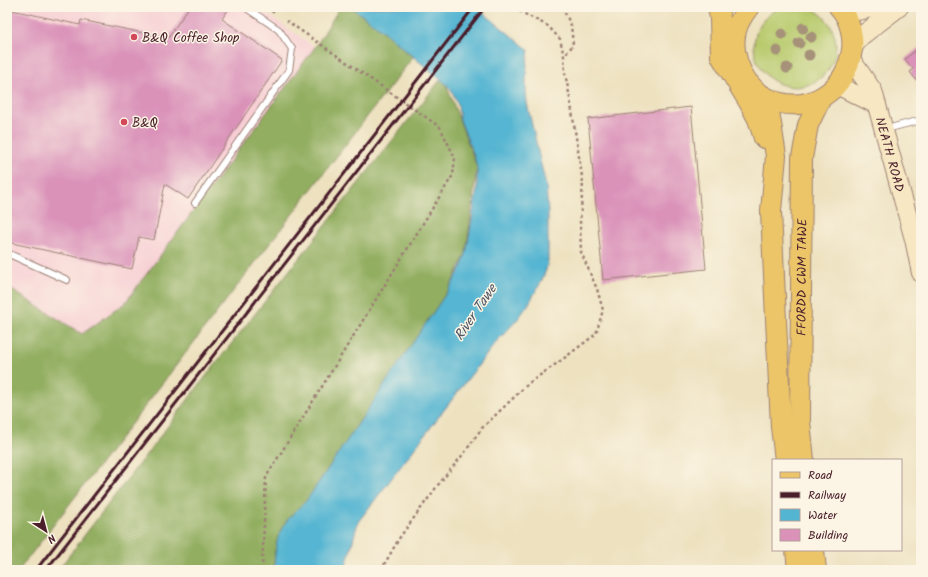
<svg xmlns="http://www.w3.org/2000/svg" width="928" height="577" font-family="Kalam,sans-serif">
<style>
.built{fill:#f7cfd4}
.green{fill:#b8ca6d;stroke:#81744c}
.forest{fill:#92ae60;stroke:#6e6646}
.water{fill:#54b5d2;stroke:#4f6a7e}
.building{fill:#da92b9}
.lines{fill:none;stroke-linecap:round;stroke-linejoin:round}
.lane-casing{stroke:#9c8075;stroke-width:8}
.secondary-casing{stroke:#9c8075;stroke-width:20}
.primary-casing{stroke:#9c8075;stroke-width:22}
.path{stroke:#9c8075;stroke-width:2.5;stroke-dasharray:3 3;stroke-linecap:butt}
.lane{stroke:#fff;stroke-width:6}
.secondary{stroke:#f7e8c3;stroke-width:18}
.primary{stroke:#ecc569;stroke-width:20}
.rail{stroke:#4a1f2b;stroke-width:3}
.tree{fill:#a69279}
.poi-dot{fill:#d1495b;stroke:#fcf5e5;stroke-width:1.5}
.labels{text-anchor:middle;stroke-width:3;stroke-linejoin:round;paint-order:stroke}
.poi-label{font-size:13px;fill:#4a1f2b;stroke:#fcf5e5;text-anchor:start}
.street-label{font-size:13px;fill:#4a1f2b;stroke:#fcf5e5}
.water-label{font-size:14px;font-style:italic;fill:#4e5465;stroke:#fcf5e5}
</style>
<rect width="100%" height="100%" fill="#fcf5e5"/>
<filter id="ink" filterUnits="userSpaceOnUse"><feTurbulence type="fractalNoise" baseFrequency=".025" numOctaves="2"/><feDisplacementMap in="SourceGraphic" scale="8" xChannelSelector="R" yChannelSelector="G"/><feConvolveMatrix kernelMatrix="1 2 1 2 8 2 1 2 1" color-interpolation-filters="sRGB"/></filter>
<filter id="wash" filterUnits="userSpaceOnUse"><feTurbulence type="fractalNoise" baseFrequency=".012" numOctaves="4" result="noise"/><feDisplacementMap in="SourceGraphic" scale="16" xChannelSelector="R" yChannelSelector="G"/><feGaussianBlur stdDeviation="0.9" result="paint"/><feColorMatrix in="noise" values="0 0 0 0 0 0 0 0 0 0 0 0 0 0 0 0 0 1.4 0 .05"/><feComposite in="paint" operator="in"/></filter>
<g filter="url(#wash)">
<rect width="100%" height="100%" fill="#ede1bf"/>
<path class="built" d="M7 7H257L315 47 203 208 125 303 82 334 7 287Z"/>
<circle class="green" cx="795" cy="46" r="41"/>
<g class="forest">
<path d="M340 7H351L378 27 413 57 19 570H7V287L82 334 125 303 318 43Z"/>
<path d="M441 79 446 84 477 167 466 254 449 289 275 550 274 570H58L213 367Z"/>
</g>
<path class="water" d="M351 7H476L529 50C526 68 525 85 527 103L546 186 548 213V261L546 270 541 282 528 305 517 320 497 341 358 522 345 570H274C275 535 280 524 306 501L449 289 461 268 466 254 477 189V168L474 156 460 120 458 105 452 91 446 84 378 27Z"/>
<g id="blocks">
<g class="building">
<path d="M189 7H230L222 19 282 60 188 199 165 184 154 240 139 237 132 269 7 242V9L80 25 81 20 168 38Z"/>
<path d="M921 46V86L910 72 913 69 905 59Z"/>
<path d="M691 107 706 269 603 280 588 119Z"/>
</g>
</g>
</g>
<g filter="url(#ink)">
<use href="#blocks" fill-opacity="0" stroke="#9c8075" stroke-width="1"/>
<g class="lines">
<g class="lane-casing">
<g id="lane">
<path d="M886 129 921 120"/>
<path d="M195 203 289 70 292 49 279 30 245 7"/>
<path d="M7 253 67 280"/>
</g>
</g>
<g class="secondary-casing">
<g id="secondary">
<path d="M841 9 853 12 877 7"/>
<path d="M853 48 860 37 899 7"/>
<path id="s1" d="M850 58 873 91 914 239 921 273"/>
<path d="M837 85 877 105"/>
</g>
</g>
<g class="primary-casing">
<g id="primary">
<path d="M718 7 720 18 721 56 749 102 758 119 764 138"/>
<path d="M749 7C747 10 744 13 742 17 725 44 739 84 767 98 804 116 843 94 851 55 855 40 850 18 839 7"/>
<path d="M767 98 776 156 771 211 781 427 785 460"/>
<path id="s2" d="M804 460 800 421 802 158 808 125 821 98"/>
<path d="M796 550 798 570"/>
<path d="M814 550 816 570"/>
</g>
</g>
<g class="path">
<path d="M267 7 274 13"/>
<path d="M562 7 571 25 573 45 564 56"/>
<path d="M262 570 266 477 453 175 455 158 440 127 287 21"/>
<path d="M381 570 400 537 438 485 465 452 482 428 529 383 563 359 596 334 603 310 597 289 581 252 580 222 583 183 570 98 565 73 564 56 560 39 548 26 519 11 514 7"/>
</g>
<use href="#lane" class="lane"/>
<use href="#secondary" class="secondary"/>
<use href="#primary" class="primary"/>
<g class="rail">
<path d="M36 570 474 7"/>
<path d="M46 570 485 7"/>
</g>
</g>
<g class="tree">
<circle cx="803" cy="28" r="5.5"/>
<circle cx="782" cy="34" r="5.5"/>
<circle cx="811" cy="37" r="5.5"/>
<circle cx="799" cy="43" r="5.5"/>
<circle cx="777" cy="51" r="5.5"/>
<circle cx="809" cy="55" r="5.5"/>
<circle cx="787" cy="68" r="5.5"/>
</g>
</g>
<g class="poi-dot">
<circle cx="134" cy="37" r="4"/>
<circle cx="124" cy="122" r="4"/>
</g>
<g class="labels">
<g class="poi-label">
<text x="142" y="42">B&amp;Q Coffee Shop</text>
<text x="132" y="127">B&amp;Q</text>
</g>
<g class="street-label">
<text dy="5" stroke="none"><textPath href="#s1" startOffset="106">NEATH ROAD</textPath></text>
<text dy="5" stroke="none"><textPath href="#s2" startOffset="183">FFORDD CWM TAWE</textPath></text>
</g>
<g class="water-label">
<text transform="translate(475 312) rotate(-56)" y="5">River Tawe</text>
</g>
</g>
<rect width="928" height="577" fill="none" stroke="#fcf5e5" stroke-width="24"/>
<rect x="772" y="459" width="130" height="92" fill="#fcf5e5" stroke="#b59f9b"/>
<rect x="780" y="472" width="20" height="6" fill="#ecc569" stroke="#b59f9b"/>
<text x="808" y="479" font-size="12" fill="#4a1f2b">Road</text>
<rect x="780" y="492" width="20" height="6" fill="#4a1f2b" stroke="#b59f9b"/>
<text x="808" y="499" font-size="12" fill="#4a1f2b">Railway</text>
<rect x="780" y="509" width="20" height="12" fill="#54b5d2" stroke="#b59f9b"/>
<text x="808" y="519" font-size="12" fill="#4a1f2b">Water</text>
<rect x="780" y="529" width="20" height="12" fill="#da92b9" stroke="#b59f9b"/>
<text x="808" y="539" font-size="12" fill="#4a1f2b">Building</text>
<g transform="translate(46 531) rotate(144)" stroke="#fcf5e5" stroke-width="3" paint-order="stroke">
<path d="M0-3L7 15L0 10L-7 15Z" fill="#4a1f2b"/>
<text y="-6" font-size="11" font-weight="bold" text-anchor="middle" fill="#4a1f2b">N</text>
</g>
</svg>
